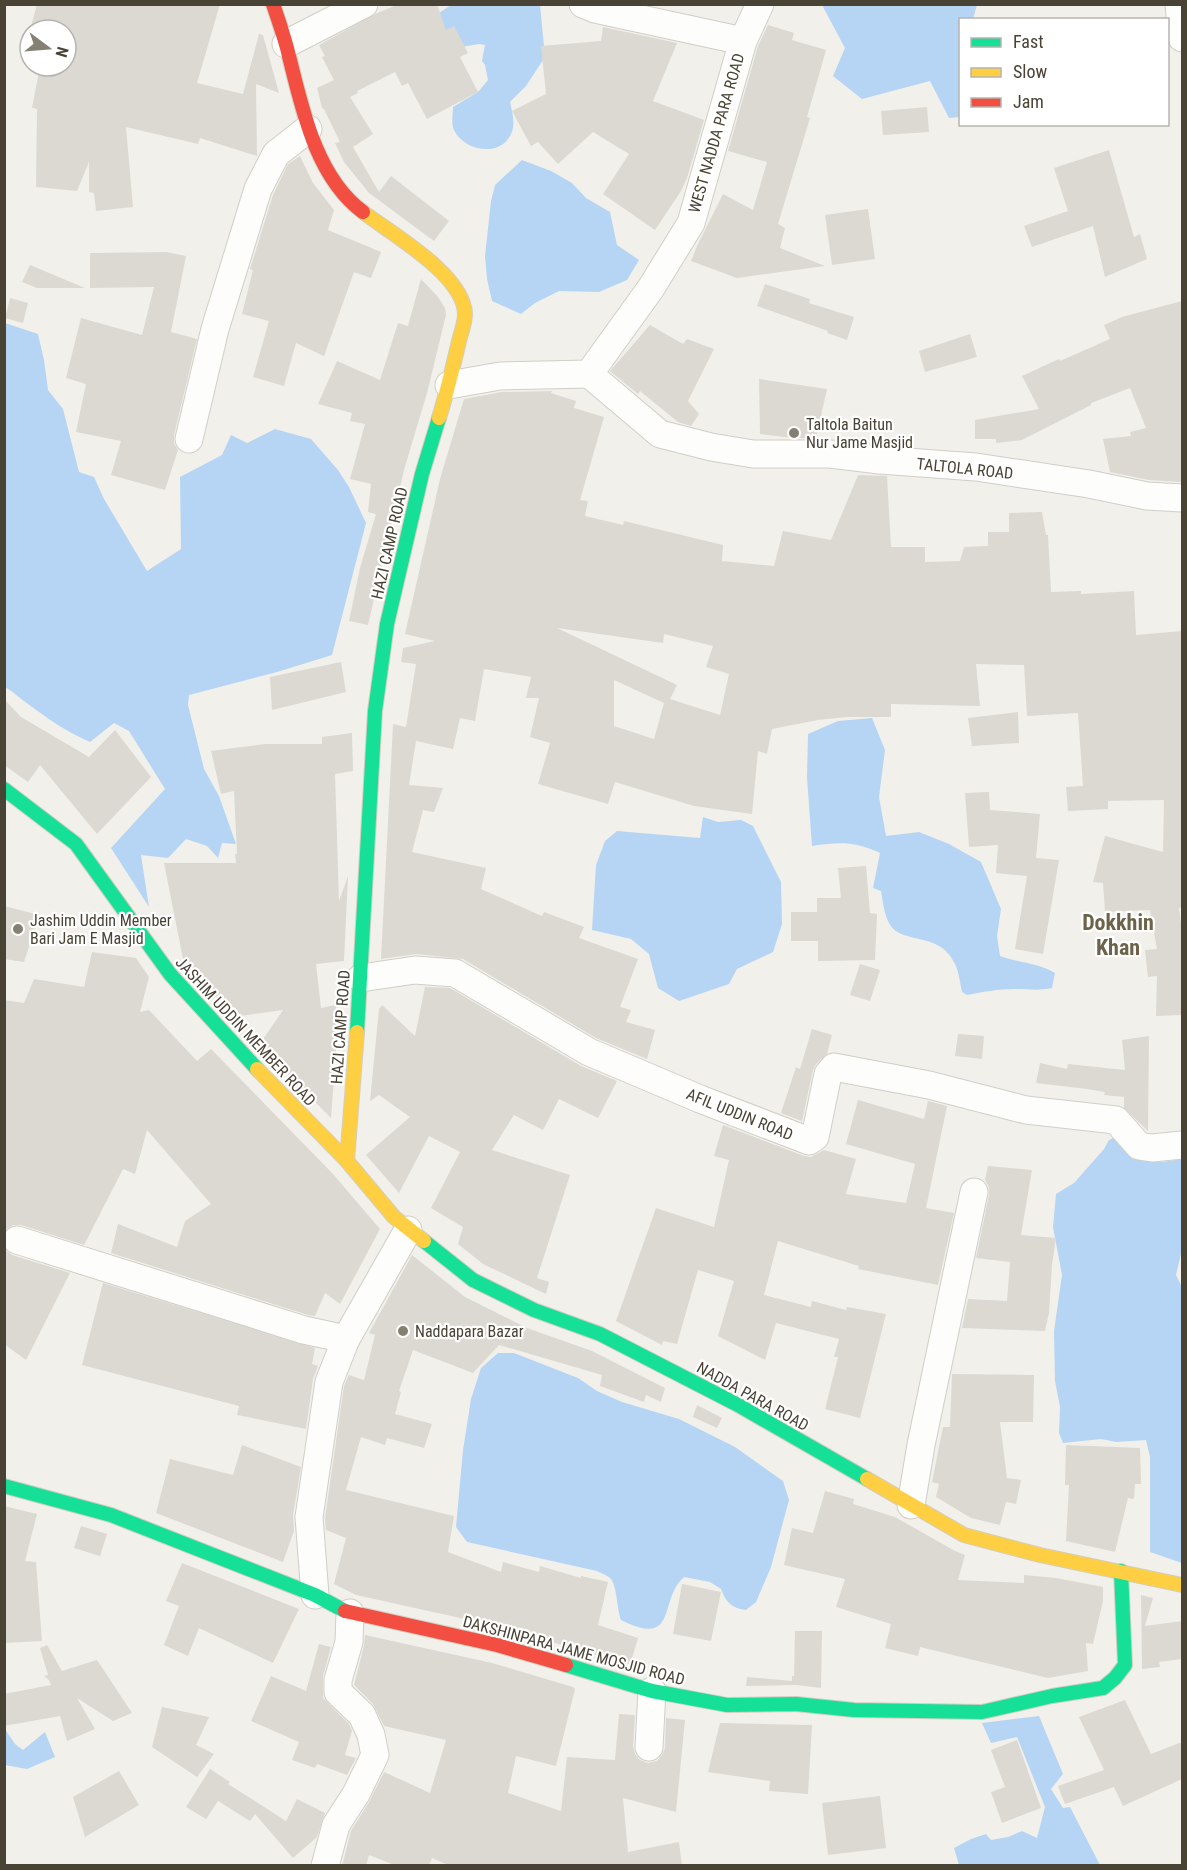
<svg xmlns="http://www.w3.org/2000/svg" width="1187" height="1870" font-family="'Roboto Condensed',sans-serif">
<style>
.water{fill:#b6d5f4}
.building{fill:#dbd9d2;fill-rule:evenodd}
.lines{fill:none;stroke-linecap:round;stroke-linejoin:round}
.street-casing{stroke:#d0cec7;stroke-width:29}
.fast-casing{stroke:#d2cec0;stroke-width:16}
.slow-casing{stroke:#d2cec0;stroke-width:16}
.jam-casing{stroke:#d2cec0;stroke-width:16}
.street{stroke:#fdfdfc;stroke-width:27}
.fast{stroke:#16e098;stroke-width:14}
.slow{stroke:#ffcf43;stroke-width:14}
.jam{stroke:#f24e42;stroke-width:14}
.poi-dot{fill:#848074;stroke:#fff;stroke-width:2}
.labels{text-anchor:middle;stroke-width:4.5;stroke-linejoin:round;paint-order:stroke}
.street-label{font-size:16px;fill:#494335;stroke:#fff}
.poi-label{font-size:16px;fill:#494335;stroke:#fff;text-anchor:start}
.district-label{font-size:22px;font-weight:bold;fill:#6d634b;stroke:#fff}
</style>
<rect width="100%" height="100%" fill="#f2f0ea"/>
<g class="water">
<path d="M451 5H540L545 57 526 86 510 102C512 111 516 125 511 134 500 158 464 151 454 130 451 124 453 114 453 107L478 92 488 80 485 65 482 61 485 45 479 44 461 47 421 25Z"/>
<path d="M822 5H977L973 19 960 20V117L949 118 930 81 862 99 833 76 845 48Z"/>
<path d="M522 160 551 171 572 183 586 198 610 212 617 245 639 260 627 280 599 292 559 291 535 303 521 314 492 301 487 279 485 256 491 201 495 185Z"/>
<path d="M5 323 38 334 44 360 48 390 63 409 79 472 94 477 104 499 147 571 181 549 180 477 222 455 231 435 247 443 275 429 311 439 338 470 349 487 366 523 332 655 277 672 189 695 188 705 204 769 219 796 236 844 222 843 218 858 207 846 186 839 168 858 141 855 149 907 111 848 165 789 129 731 114 723 90 742C67 732 48 719 28 704 19 698 14 692 5 687Z"/>
<path d="M872 718 885 750 879 797 886 836 919 832 949 844 981 862 1001 909 997 936 1000 956C1019 963 1039 963 1055 973L1052 988C1039 991 1028 989 1014 989 999 989 982 992 967 995L962 992C960 983 959 972 955 964 940 930 901 946 889 923 884 914 883 902 881 891L873 888 880 853C854 841 840 842 812 846L807 778 808 734 838 721Z"/>
<path d="M703 817 718 822 741 820 753 826 781 882 782 924 773 952 737 969 729 984 679 1001 658 988 649 954 631 939 592 930 596 865 605 841 617 831 700 838Z"/>
<path d="M1122 1134 1139 1157 1162 1162 1182 1159V1250L1176 1275 1182 1287V1563L1150 1552V1457L1146 1440 1116 1442 1101 1439 1063 1443 1059 1433 1060 1407 1055 1381 1054 1331 1062 1275 1053 1227 1056 1194 1074 1183 1104 1149 1109 1140Z"/>
<path d="M498 1353H514L578 1378 597 1391 622 1402 679 1419 735 1447 783 1481 789 1500 771 1567 756 1602 746 1610C731 1608 726 1602 721 1589L710 1582 684 1577C658 1599 679 1649 621 1620 617 1610 617 1584 610 1578 607 1575 600 1573 597 1571L467 1542 456 1527 463 1450 471 1399 481 1368Z"/>
<path d="M1039 1716 1063 1774 1051 1789 1063 1808 1070 1807 1100 1865H959L954 1848 971 1839 986 1834 991 1840 1008 1837 1022 1831 1037 1838 1045 1807 1017 1737 991 1743 982 1723Z"/>
<path d="M5 1729 15 1744 23 1750 45 1732 55 1757 27 1769 5 1765Z"/>
</g>
<g class="building">
<path d="M37 4H220L197 83 243 94 259 34 263 35 279 93 256 84 257 156 200 138 198 144 126 127 133 207 96 211 94 193 89 192V162L77 191 36 187 37 109 32 108 40 66H66V30H30L29 34Z"/>
<path d="M399 4H437L446 30 454 26 468 53 460 57 478 92 427 119 408 83 402 86 395 72 357 91 358 93 350 97 373 134 353 147 379 192 391 176 449 221 434 241 369 193 344 162 335 143 340 142 324 109 322 108 317 88 334 80 322 57 325 56 319 45 375 14Z"/>
<path d="M768 25 794 33 792 40 826 50 807 117 810 118 778 224 785 228 780 248 825 266 737 278 691 261 697 246 723 194 753 210 767 162 728 151 758 46Z"/>
<path d="M603 27 677 43 653 101 704 120 687 178 681 191 655 230 603 194 629 154 593 132 558 164 538 142 531 146 512 111 546 94 541 46 601 41Z"/>
<path d="M927 107 929 132 883 135 881 111Z"/>
<path d="M1109 150 1134 237 1140 234 1147 259 1105 277 1093 226 1032 247 1024 226 1068 211 1054 168Z"/>
<path d="M300 156 313 183 334 210 328 230 381 252 371 278 354 272 324 356 296 343 284 386 253 377 269 321 242 314 253 270 250 269 273 195 288 164Z"/>
<path d="M868 209 875 259 832 265 825 215Z"/>
<path d="M166 252 186 256 171 332 197 339 174 435V443L178 450 165 490 111 475 121 441 76 432 86 384 66 378 81 318 142 335 154 287 90 288V253Z"/>
<path d="M30 265 85 288H37L22 282Z"/>
<path d="M421 279 438 297 445 308 446 315 427 393 404 470 368 625 349 621 360 568 376 514 368 512 371 484 350 479 365 424 350 421 352 413 318 404 337 361 380 380 398 323 408 326Z"/>
<path d="M765 284 810 299 809 303 854 317 847 340 827 333 828 331 757 306Z"/>
<path d="M10 298 28 303 23 323 5 318Z"/>
<path d="M1182 301V482L1149 480 1110 472 1103 439 1131 436 1130 432 1146 428 1130 388 1091 403V405L1022 440 996 443V439H975V420L1039 409 1022 376 1059 359 1060 361 1110 339 1104 325 1122 317Z"/>
<path d="M650 325 683 344 687 339 714 349 688 401 699 414 691 426 678 422 640 391 638 394 610 371Z"/>
<path d="M970 334 977 357 925 372 919 351Z"/>
<path d="M759 379 827 389 816 438H792L760 434Z"/>
<path d="M552 391 551 393 576 401 574 408 604 417 580 500 588 501 585 516 623 525 624 521 723 545 722 561 774 566 783 531 831 540 858 475 887 476 891 547H925V562L960 561 964 547 988 546V532H1009V513L1042 512 1046 535H1048L1051 592 1081 591V594L1134 591 1136 635 1182 631V907L1179 908 1182 931V1015L1156 1016 1157 976 1148 977 1145 950 1157 949 1150 910 1105 912 1103 883 1093 882 1105 836 1163 852 1164 800 1108 801V809L1068 811 1066 787 1083 786 1078 713 1027 716 1024 665 976 664 980 706 891 704V717H847L818 720 772 729 767 754 758 751 752 814 694 806 615 782 608 804 538 784 550 743 530 737 539 698H526L531 677 484 669 475 721 460 718 453 749 416 741 409 785 443 788 434 812 423 810 412 852 486 868 481 889 542 916 544 912 584 927 579 938 638 959 620 1007 631 1010 626 1022 655 1030 647 1059 596 1038 463 959 416 954 381 959 393 724 406 727 416 664 401 662 403 648 435 641 405 634 440 479 464 399 502 392ZM557 628 663 643 664 634 713 646 706 667 729 674 720 715 670 699 677 685ZM614 680 664 703 654 739 614 726Z"/>
<path d="M341 662 346 692 272 710 270 677Z"/>
<path d="M4 699 21 717 89 757 115 730 151 777 97 834 40 765 28 782 4 765Z"/>
<path d="M1018 712 1019 743 972 746 968 718Z"/>
<path d="M352 733 353 771 335 774 339 901 348 876 344 961 316 964 321 1008 336 1005V1050L331 1118 259 1045 283 1010 233 1017 183 959 164 863H236L235 854H237L234 791 221 794 211 751 265 744H322V737Z"/>
<path d="M989 792 990 810 1040 814 1036 858 1059 860 1043 954 1015 949 1027 876 996 873 998 845 969 847 965 793Z"/>
<path d="M866 866 870 913 877 914 875 960 818 961V941H791V912H817V898H841L838 868Z"/>
<path d="M4 906 39 915 24 962 4 959Z"/>
<path d="M92 952 136 958 149 977 140 1012 149 1010 197 1061 211 1049 333 1174 380 1229 340 1304 325 1293 315 1316 308 1315 111 1253 118 1224 177 1247 185 1221 211 1204 147 1130 135 1174 123 1169 84 1245 21 1225H13L4 1231V1000L24 1003 34 979 84 987Z"/>
<path d="M860 964 880 970 870 1001 850 995Z"/>
<path d="M425 987 450 988 581 1066 617 1081 598 1118 559 1099 543 1130 514 1115 492 1150 570 1175 537 1278 549 1282 546 1294 483 1264 458 1244 463 1227 431 1208 460 1152 429 1136 399 1193 366 1155 410 1117 379 1095 370 1101 379 1009 382 1005 415 1036Z"/>
<path d="M812 1029 832 1035 827 1054 816 1064 813 1070 802 1121 781 1113 796 1067 800 1069Z"/>
<path d="M958 1034 984 1036 982 1059 955 1056Z"/>
<path d="M1149 1036 1148 1131 1124 1108V1097L1104 1095 1105 1092 1087 1089 1036 1083 1040 1063 1067 1069 1068 1064 1125 1070 1122 1040Z"/>
<path d="M858 1100 924 1119 928 1101 947 1106 926 1208 954 1213 938 1285 858 1269 859 1266 778 1241 764 1295 811 1307 812 1301 846 1310 847 1307 886 1314 860 1418 825 1409 838 1357H834L839 1339 776 1323 765 1360 718 1336 734 1281 698 1270 677 1344 663 1341 662 1345 616 1321 656 1208 714 1227 729 1160 714 1156 723 1125 804 1156 811 1157 824 1150 856 1159 846 1194 906 1203 915 1164 846 1144Z"/>
<path d="M988 1166 1032 1170 1021 1235 1056 1238 1052 1265 1049 1313 1045 1331 962 1328 968 1299 1007 1301 1010 1262 976 1258 989 1195V1187L985 1180Z"/>
<path d="M4 1249 12 1255 70 1273 26 1360 4 1344Z"/>
<path d="M412 1255 465 1297 527 1328 592 1351 665 1388 661 1402 646 1395 644 1402 600 1386 602 1375 499 1345 473 1373 413 1350 399 1391 401 1392 395 1414 432 1424 424 1448 387 1438 385 1445 361 1437 346 1490 454 1516 448 1552 501 1572 503 1562 539 1572 540 1566 581 1578V1576L608 1582 598 1625 638 1638 630 1665 501 1627 356 1595 334 1584 346 1538 326 1530 325 1518 344 1386 349 1375 364 1380 375 1335 369 1333Z"/>
<path d="M103 1283 315 1348 312 1364 318 1366 313 1379 306 1429 237 1415 239 1406 82 1365Z"/>
<path d="M952 1374 1034 1375 1033 1422H1000L1007 1478 1021 1480 1016 1504 1006 1502 1000 1525 971 1518 936 1497 939 1484 932 1482 943 1427H950Z"/>
<path d="M697 1405 722 1418 717 1428 693 1417Z"/>
<path d="M242 1445 301 1467 293 1515 294 1531 283 1562 156 1513 170 1459 233 1475Z"/>
<path d="M1066 1445 1140 1448 1141 1484H1135L1134 1499 1128 1498 1115 1552 1066 1541 1069 1485H1065Z"/>
<path d="M825 1491 854 1499 853 1504 895 1517 955 1551 965 1555 958 1580 1024 1583V1575L1056 1578 1103 1587V1601L1093 1644 1086 1643 1088 1671 1048 1678 920 1647 918 1656 885 1648 891 1624 836 1607 845 1579 784 1565 792 1528 813 1533Z"/>
<path d="M4 1506 37 1514 25 1561 36 1562 42 1641 4 1643Z"/>
<path d="M81 1526 107 1534 100 1556 74 1548Z"/>
<path d="M182 1563 299 1609 273 1663 199 1628 188 1656 164 1645 179 1606 166 1601Z"/>
<path d="M682 1584 721 1592 711 1641 673 1634Z"/>
<path d="M1141 1595 1153 1598 1145 1626 1182 1621V1659L1159 1662 1160 1667 1142 1669Z"/>
<path d="M795 1631H822L821 1688 796 1685 746 1686 747 1677 792 1681V1676H794Z"/>
<path d="M365 1635 492 1663 573 1687 575 1689 556 1766 516 1756 508 1793 561 1811 567 1757 615 1760 619 1714 635 1715 633 1746 635 1754 640 1760 648 1763 657 1761 662 1755 665 1748 666 1718 685 1720 676 1812 623 1798 628 1852 679 1842 682 1866H450L432 1858 429 1866H397L369 1855 366 1866H342L351 1831 369 1802 384 1772 430 1793 446 1740 384 1726 373 1704 354 1685 364 1646Z"/>
<path d="M319 1644 331 1647 323 1676V1698L349 1724 352 1731 345 1755 356 1758 347 1775 317 1764 315 1768 292 1760 299 1742 251 1721 271 1676 306 1691Z"/>
<path d="M47 1645 62 1671 97 1660 132 1713 113 1721 77 1698 95 1729 67 1741 60 1716 4 1726V1694L51 1685 49 1680 44 1676 48 1675 40 1648Z"/>
<path d="M1125 1700 1151 1754 1182 1742V1779L1123 1806 1114 1787 1065 1804 1058 1786 1104 1770 1079 1717Z"/>
<path d="M162 1707 209 1717 196 1745 214 1754 197 1777 152 1747Z"/>
<path d="M720 1723 812 1725 808 1794 769 1791 770 1781 708 1772Z"/>
<path d="M1017 1740 1041 1808 1002 1823 991 1792 1005 1787 991 1750Z"/>
<path d="M210 1769 230 1782 228 1784 286 1821 297 1799 325 1813 317 1837 293 1858 255 1814 250 1821 218 1801 206 1819 186 1807Z"/>
<path d="M119 1771 139 1805 85 1837 73 1797Z"/>
<path d="M880 1796 886 1848 828 1855 822 1803Z"/>
</g>
<g class="lines">
<g class="street-casing">
<g id="street">
<path d="M583 4 595 9 743 41"/>
<path d="M1179 4 1182 38"/>
<path d="M286 44 364 4"/>
<path d="M589 374 660 434 711 447 753 454H830L880 460 976 467 1089 484 1147 496 1182 498"/>
<path d="M589 374 651 288 691 223 743 41 760 4"/>
<path d="M449 385 500 376 589 374"/>
<path d="M189 439 215 329 258 189 276 154 308 129"/>
<path d="M361 978 415 970 455 973 589 1052 700 1099 809 1141 815 1137 828 1074 834 1067 929 1085 1026 1110 1116 1120 1139 1146 1152 1148 1182 1145"/>
<path d="M17 1240 304 1330 346 1339"/>
<path d="M911 1505 921 1445 974 1192"/>
<path d="M315 1595 309 1517 329 1382 346 1339 408 1230"/>
<path d="M649 1747 652 1691"/>
<path d="M325 1866 336 1825 356 1794 375 1755 371 1735 362 1715 338 1692V1680L349 1642 350 1613"/>
</g>
</g>
<g class="fast-casing">
<g id="fast">
<path d="M4 789 76 844 170 974 257 1069"/>
<path d="M357 1032 375 711 387 624 422 474 439 418"/>
<path d="M424 1241 473 1280 534 1310 600 1334 738 1405 867 1479"/>
<path d="M4 1486 111 1515 315 1595 345 1611"/>
<path d="M566 1665 652 1691 727 1705 796 1704 854 1710 982 1712 1052 1696 1103 1688 1115 1678 1125 1665 1121 1571"/>
</g>
</g>
<g class="slow-casing">
<g id="slow">
<path d="M363 212C392 234 464 275 465 314 465 323 461 333 459 341 453 367 447 392 439 418"/>
<path d="M257 1069 347 1161 394 1217 424 1241"/>
<path d="M347 1161 357 1032"/>
<path d="M867 1479 964 1535 1040 1555 1182 1585"/>
</g>
</g>
<g class="jam-casing">
<g id="jam">
<path d="M273 4C278 19 283 33 287 48 301 103 314 176 363 212"/>
<path d="M345 1611 497 1645 566 1665"/>
</g>
</g>
<use href="#street" class="street"/>
<use href="#fast" class="fast"/>
<use href="#slow" class="slow"/>
<use href="#jam" class="jam"/>
</g>
<g class="poi-dot">
<circle cx="794" cy="433" r="6"/>
<circle cx="18" cy="929" r="6"/>
<circle cx="403" cy="1331" r="6"/>
</g>
<g class="labels">
<g class="street-label">
<text transform="translate(716 133) rotate(-74)" y="6">WEST NADDA PARA ROAD</text>
<text transform="translate(965 468) rotate(6)" y="6">TALTOLA ROAD</text>
<text transform="translate(389 543) rotate(-77)" y="6">HAZI CAMP ROAD</text>
<text transform="translate(340 1027) rotate(-86)" y="6">HAZI CAMP ROAD</text>
<text transform="translate(246 1031) rotate(47)" y="6">JASHIM UDDIN MEMBER ROAD</text>
<text transform="translate(740 1114) rotate(22)" y="6">AFIL UDDIN ROAD</text>
<text transform="translate(753 1396) rotate(29)" y="6">NADDA PARA ROAD</text>
<text transform="translate(574 1650) rotate(15)" y="6">DAKSHINPARA JAME MOSJID ROAD</text>
</g>
<g class="poi-label">
<text x="806" y="430">Taltola Baitun<tspan x="806" dy="18">Nur Jame Masjid</tspan></text>
<text x="30" y="926">Jashim Uddin Member<tspan x="30" dy="18">Bari Jam E Masjid</tspan></text>
<text x="415" y="1337">Naddapara Bazar</text>
</g>
<g class="district-label">
<text x="1118" y="930">Dokkhin<tspan x="1118" dy="25">Khan</tspan></text>
</g>
</g>
<rect width="1187" height="1870" fill="none" stroke="#494335" stroke-width="12"/>
<rect x="959" y="18" width="210" height="108" fill="#ffffff" stroke="#b6b4ae" stroke-width="1.5"/>
<rect x="971" y="38" width="30" height="9" fill="#16e098" stroke="#b6b4ae" stroke-width="1.5"/>
<text x="1013" y="48" font-size="18" fill="#494335">Fast</text>
<rect x="971" y="68" width="30" height="9" fill="#ffcf43" stroke="#b6b4ae" stroke-width="1.5"/>
<text x="1013" y="78" font-size="18" fill="#494335">Slow</text>
<rect x="971" y="98" width="30" height="9" fill="#f24e42" stroke="#b6b4ae" stroke-width="1.5"/>
<text x="1013" y="108" font-size="18" fill="#494335">Jam</text>
<g transform="translate(48 48) rotate(106)"><circle r="28" fill="#ffffff" stroke="#b6b4ae" stroke-width="1.5"/>
<path d="M0-4.5L10 22L0 15L-10 22Z" fill="#848074"/>
<text y="-9" font-size="16" font-weight="bold" text-anchor="middle" fill="#494335">N</text>
</g>
</svg>
